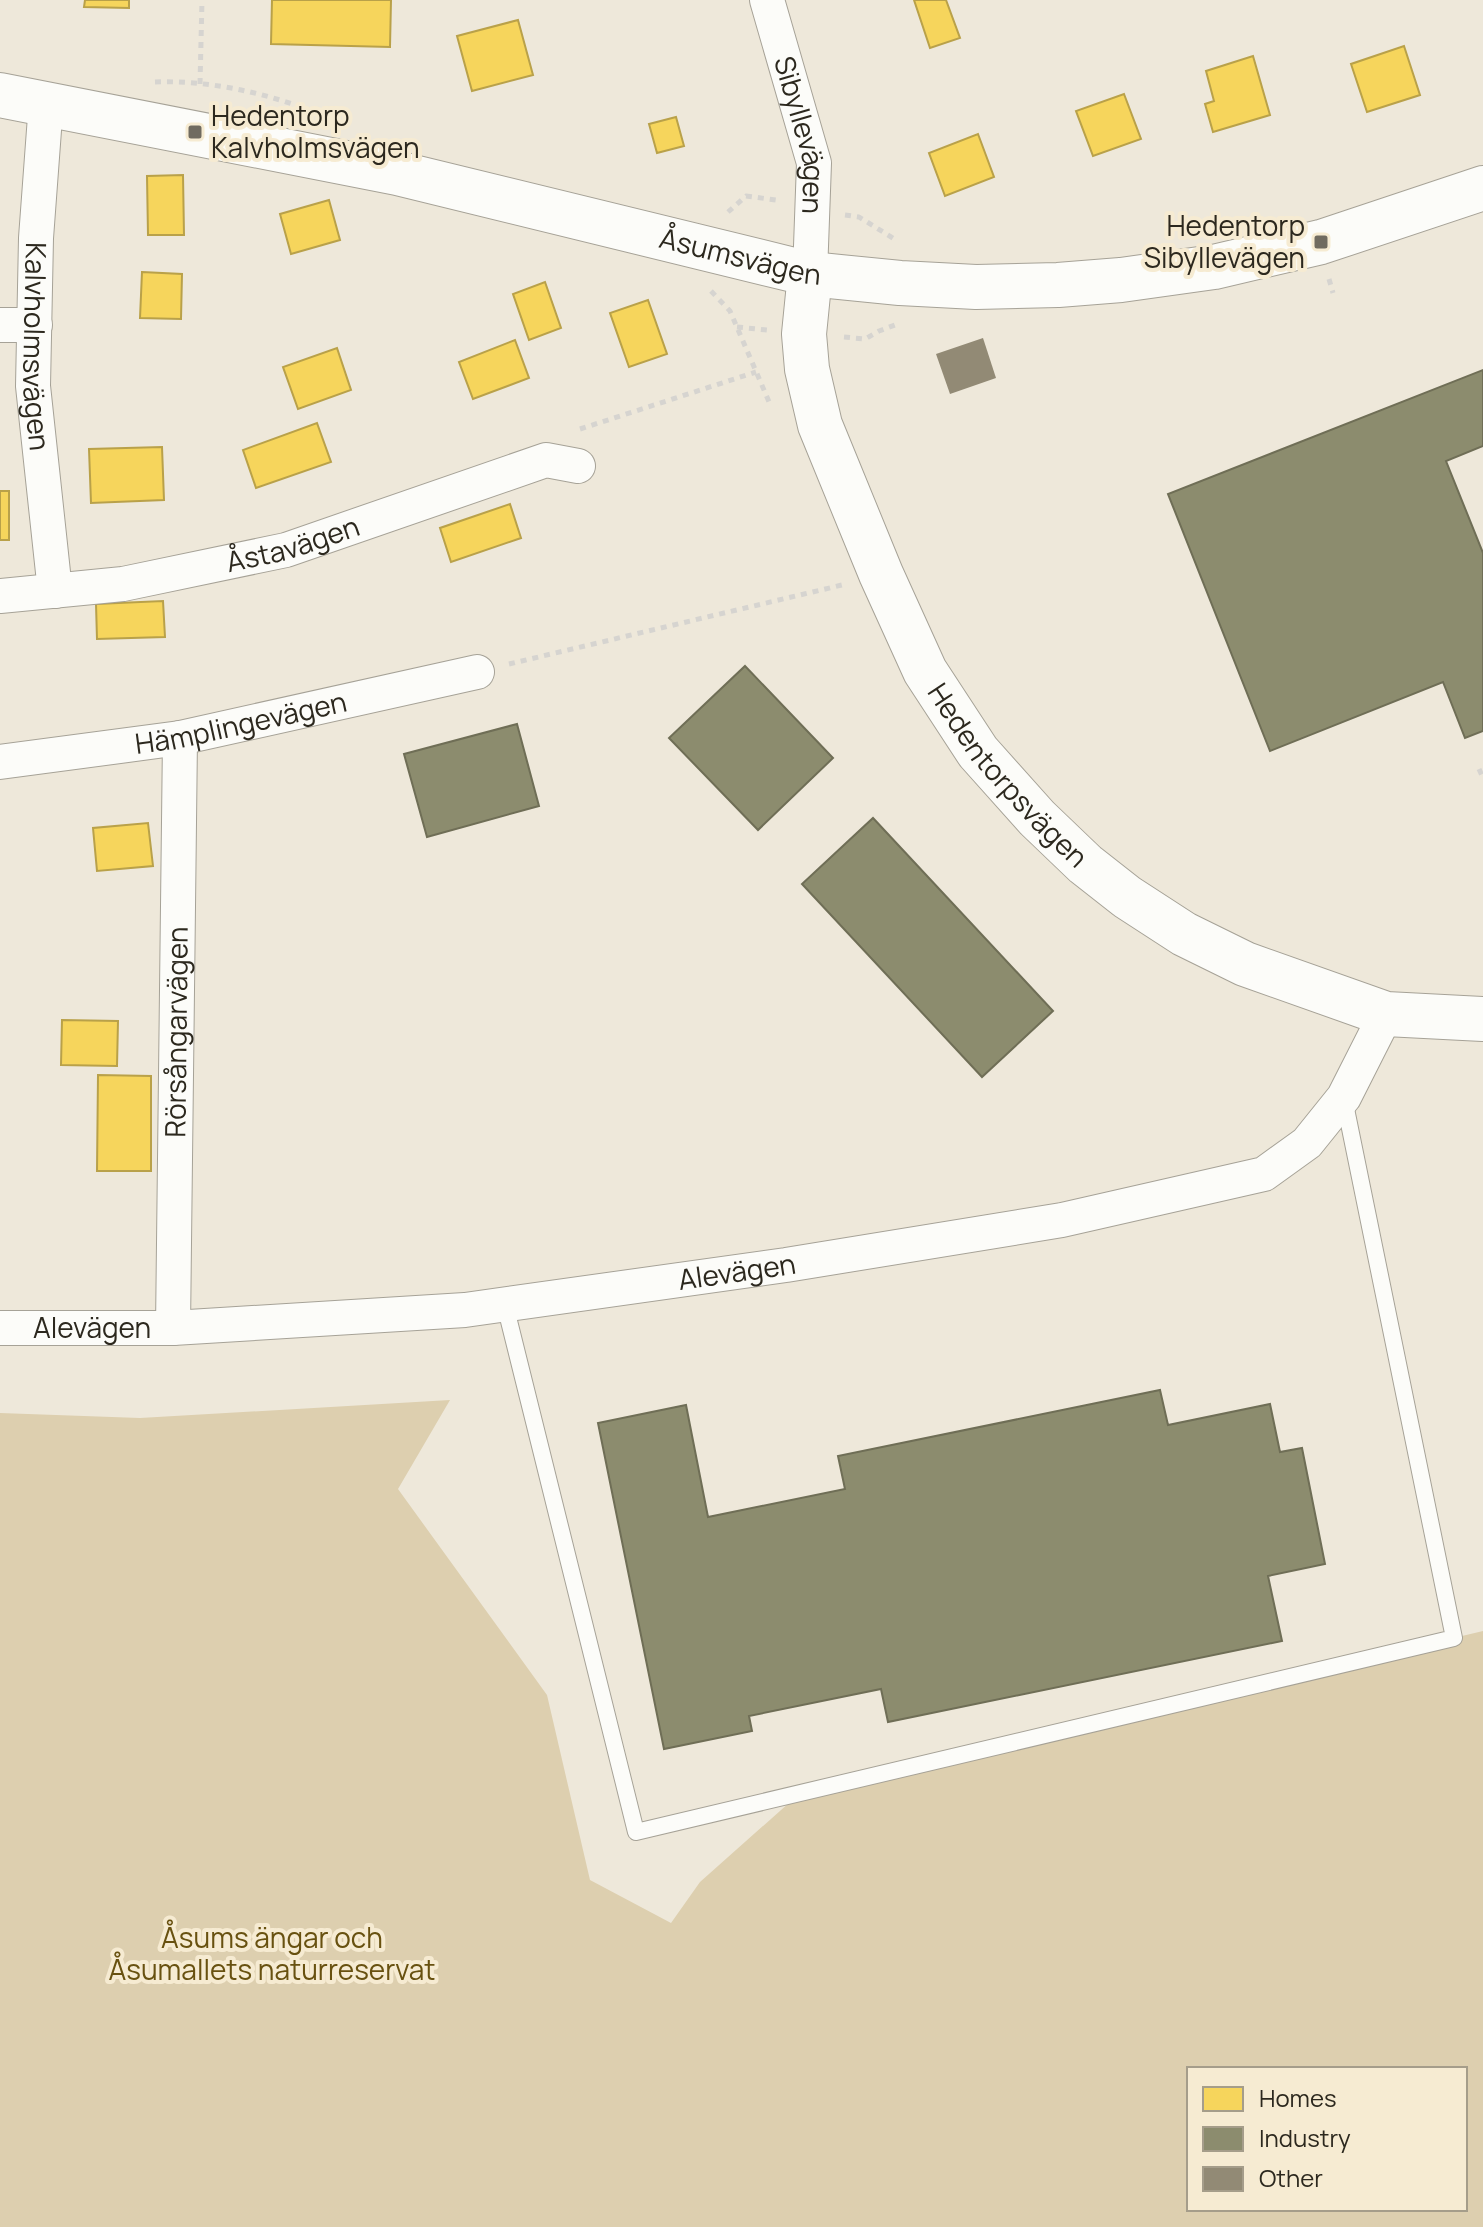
<svg xmlns="http://www.w3.org/2000/svg" width="1483" height="2227" font-family="Manrope,sans-serif">
<style>
.green{fill:#ddcfaf;fill-rule:evenodd}
.homes{fill:#f6d55c;stroke:#b9a149;stroke-width:2}
.industry{fill:#8c8c6e;stroke:#6f6e56;stroke-width:2}
.building{fill:#928a75}
.lines{fill:none;stroke-linecap:round;stroke-linejoin:round}
.lane-casing{stroke:#a6a297;stroke-width:18}
.street-casing{stroke:#a6a297;stroke-width:36}
.secondary-casing{stroke:#a6a297;stroke-width:46}
.path{stroke:#d6d4d0;stroke-width:5;stroke-dasharray:6 6;stroke-linecap:butt}
.lane{stroke:#fcfcf9;stroke-width:16}
.street{stroke:#fcfcf9;stroke-width:34}
.secondary{stroke:#fcfcf9;stroke-width:44}
.poi-dot{fill:#706b60;stroke:#f6ebd2;stroke-width:3}
.labels{text-anchor:middle;stroke-width:8;stroke-linejoin:round;paint-order:stroke}
.poi-label{font-size:28px;fill:#2c281e;stroke:#f6ebd2;text-anchor:start}
.street-label{font-size:28px;fill:#2c281e;stroke:#f6ebd2}
.park-label{font-size:28px;fill:#685110;stroke:#f6ebd2}
</style>
<rect width="100%" height="100%" fill="#eee8da"/>
<path class="green" d="M450 1400 398 1489 547 1695 590 1880 671 1923 700 1882 799 1794 1483 1631V2227H0V1413L140 1418ZM1189 2069H1465V2209H1189Z"/>
<g class="homes">
<path d="M85 0H129V8L84 7Z"/>
<path d="M272 0H391L390 47 271 44Z"/>
<path d="M914 0H946L960 38 930 48Z"/>
<path d="M518 20 533 75 472 91 457 36Z"/>
<path d="M1404 46 1420 95 1367 112 1351 64Z"/>
<path d="M1253 56 1270 115 1213 132 1205 104 1214 101 1206 71Z"/>
<path d="M1124 94 1141 139 1093 156 1076 111Z"/>
<path d="M676 117 684 146 657 153 649 124Z"/>
<path d="M978 134 994 177 945 196 929 153Z"/>
<path d="M183 175 184 235H148L147 176Z"/>
<path d="M329 200 340 240 291 254 280 214Z"/>
<path d="M142 272 182 274 181 319 140 318Z"/>
<path d="M545 282 561 328 529 340 513 294Z"/>
<path d="M648 300 667 354 629 367 610 313Z"/>
<path d="M515 340 529 378 473 399 459 362Z"/>
<path d="M337 348 351 390 298 409 283 367Z"/>
<path d="M317 423 331 462 256 488 243 450Z"/>
<path d="M162 447 164 500 91 503 89 449Z"/>
<rect x="0" y="491" width="9" height="49"/>
<path d="M510 504 521 538 451 562 440 528Z"/>
<path d="M163 601 165 637 97 639 96 604Z"/>
<path d="M148 823 153 866 97 871 93 828Z"/>
<path d="M62 1020 118 1021 117 1066 61 1065Z"/>
<path d="M98 1075 151 1076V1171H97Z"/>
</g>
<g class="industry">
<path d="M1483 370V446L1446 461 1483 553V731L1465 738 1443 682 1270 751 1168 494Z"/>
<path d="M745 666 833 758 758 830 669 738Z"/>
<path d="M517 724 539 806 427 837 404 754Z"/>
<path d="M873 818 1053 1011 982 1077 802 884Z"/>
<path d="M1160 1390 1168 1425 1270 1404 1280 1452 1302 1448 1325 1564 1268 1576 1282 1641 888 1722 881 1689 749 1716 752 1731 664 1749 598 1423 686 1405 708 1517 845 1489 838 1456Z"/>
</g>
<path class="building" d="M983 338 996 378 950 394 936 354Z"/>
<g class="lines">
<g class="lane-casing">
<path id="lane" d="M505 1305 636 1832 1454 1638 1344 1099"/>
</g>
<g class="street-casing">
<g id="street">
<path id="s1" d="M767 0 814 163 810 274"/>
<path id="s2" d="M46 103 36 238 33 386 55 591"/>
<path d="M0 325H35"/>
<path id="s3" d="M0 596 123 584 286 550 546 460 578 466"/>
<path id="s4" d="M0 762 180 738 477 672"/>
<path id="s5" d="M0 1328H173L465 1310 786 1265 1062 1220 1264 1174 1307 1143 1344 1097 1386 1014"/>
<path id="s6" d="M173 1328 180 738"/>
</g>
</g>
<g class="secondary-casing">
<g id="secondary">
<path id="s7" d="M0 95 397 173 810 274 900 283 976 287 1058 285 1121 280 1214 267 1321 242 1483 188"/>
<path id="s8" d="M810 274 804 334 807 369 820 425 881 574 925 671 978 752 1037 818 1085 864 1127 897 1184 934 1245 964 1386 1014 1483 1019"/>
</g>
</g>
<g class="path">
<path d="M155 82C209 80 267 93 317 113"/>
<path d="M200 84 202 0"/>
<path d="M728 212 746 196 776 200"/>
<path d="M845 215 859 217 896 240"/>
<path d="M1329 279 1333 293"/>
<path d="M711 291 730 311 770 404"/>
<path d="M737 327 767 330"/>
<path d="M844 337 865 339 879 331 895 325"/>
<path d="M580 429 756 372"/>
<path d="M509 664 842 585"/>
<path d="M1479 769 1483 778"/>
</g>
<use href="#lane" class="lane"/>
<use href="#street" class="street"/>
<use href="#secondary" class="secondary"/>
</g>
<g class="poi-dot">
<rect x="187" y="124" width="16" height="16" rx="4"/>
<rect x="1313" y="234" width="16" height="16" rx="4"/>
</g>
<g class="labels">
<g class="poi-label">
<text x="211" y="126">Hedentorp<tspan x="211" dy="32">Kalvholmsvägen</tspan></text>
<text x="1305" y="236" text-anchor="end">Hedentorp<tspan x="1305" dy="32">Sibyllevägen</tspan></text>
</g>
<g class="street-label">
<text dy="10" stroke="none"><textPath href="#s1" startOffset="140">Sibyllevägen</textPath></text>
<text dy="10" stroke="none"><textPath href="#s7" startOffset="758">Åsumsvägen</textPath></text>
<text dy="10" stroke="none"><textPath href="#s2" startOffset="244">Kalvholmsvägen</textPath></text>
<text dy="10" stroke="none"><textPath href="#s3" startOffset="298">Åstavägen</textPath></text>
<text dy="10" stroke="none"><textPath href="#s4" startOffset="244">Hämplingevägen</textPath></text>
<text dy="10" stroke="none"><textPath href="#s8" startOffset="554">Hedentorpsvägen</textPath></text>
<text dy="10" stroke="none"><textPath href="#s6" startOffset="296">Rörsångarvägen</textPath></text>
<text dy="10" stroke="none"><textPath href="#s5" startOffset="740">Alevägen</textPath></text>
<text dy="10" stroke="none"><textPath href="#s5" startOffset="92">Alevägen</textPath></text>
</g>
<g class="park-label">
<text x="272" y="1948">Åsums ängar och<tspan x="272" dy="32">Åsumallets naturreservat</tspan></text>
</g>
</g>
<rect x="1187" y="2067" width="280" height="144" fill="#f6ebd2" stroke="#a59d8a" stroke-width="2"/>
<rect x="1203" y="2087" width="40" height="24" fill="#f6d55c" stroke="#a59d8a" stroke-width="2"/>
<text x="1259" y="2107" font-size="24" fill="#2c281e">Homes</text>
<rect x="1203" y="2127" width="40" height="24" fill="#8c8c6e" stroke="#a59d8a" stroke-width="2"/>
<text x="1259" y="2147" font-size="24" fill="#2c281e">Industry</text>
<rect x="1203" y="2167" width="40" height="24" fill="#928a75" stroke="#a59d8a" stroke-width="2"/>
<text x="1259" y="2187" font-size="24" fill="#2c281e">Other</text>
</svg>
